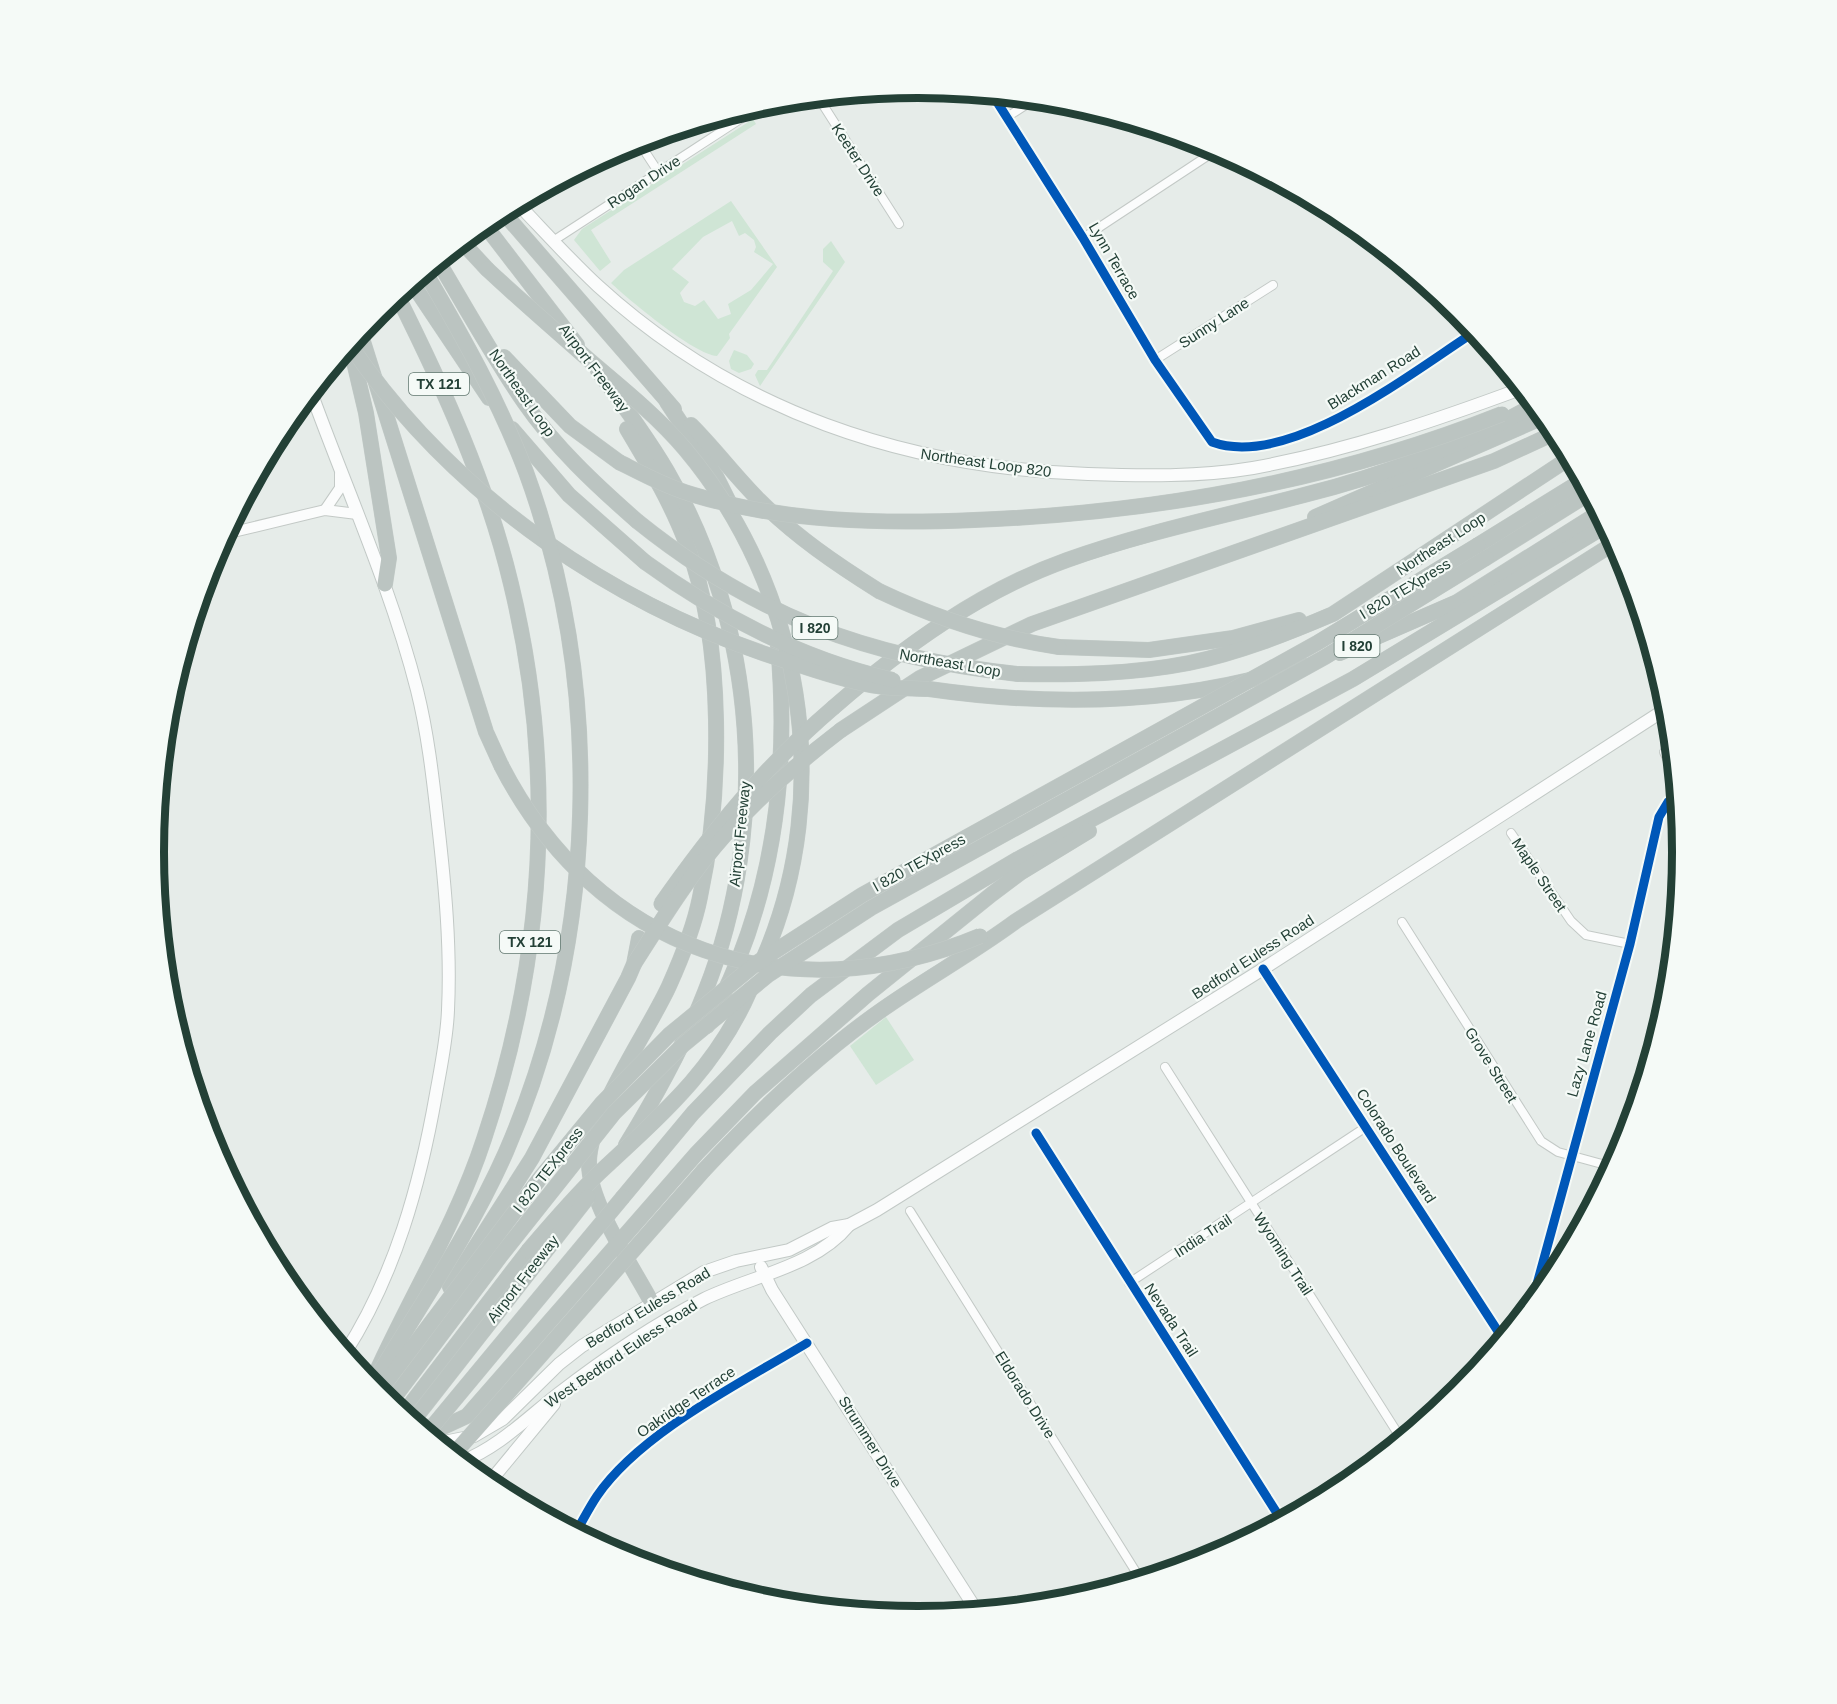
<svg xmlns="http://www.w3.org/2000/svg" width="1837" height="1704" font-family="Helvetica,sans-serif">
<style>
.green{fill:#cfe5d5;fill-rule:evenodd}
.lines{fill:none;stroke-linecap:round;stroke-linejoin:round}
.minor-casing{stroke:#c3c9c6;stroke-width:10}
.tertiary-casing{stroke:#c3c9c6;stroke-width:12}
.secondary-casing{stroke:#c2c9c6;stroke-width:14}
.motorway-casing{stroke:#c2cac7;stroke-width:16}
.minor{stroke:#fbfcfc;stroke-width:8}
.tertiary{stroke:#fbfcfc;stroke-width:10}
.secondary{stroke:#fbfcfc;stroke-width:12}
.motorway{stroke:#bbc4c1;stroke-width:15}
.motorway-bridge-casing{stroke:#c2cac7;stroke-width:16;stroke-linecap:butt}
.motorway-bridge{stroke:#bbc4c1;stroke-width:15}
.cycleway-casing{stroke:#f5faf7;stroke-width:13}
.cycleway{stroke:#0057b8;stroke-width:9}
.labels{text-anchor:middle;stroke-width:4.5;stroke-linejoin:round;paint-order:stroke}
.shield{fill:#f5faf7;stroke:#627870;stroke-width:1.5}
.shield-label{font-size:14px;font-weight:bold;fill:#234036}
.street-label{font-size:15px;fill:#234036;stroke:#f5faf7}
.rim{fill:none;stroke:#234036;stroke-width:8}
</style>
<rect width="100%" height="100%" fill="#e6ece9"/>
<g class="green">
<path d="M753 119 756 124 591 230 611 262 600 271 574 240 582 229Z"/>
<path d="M731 201 777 267 729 334 730 338 717 356C695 355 629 300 611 283L624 270ZM732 221 739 236 745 233 754 240 756 247 754 252 773 264 751 290 728 304 731 314 718 319 704 300 695 306 684 302 680 293 689 282 672 269 703 237Z"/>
<path d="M831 241 845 262 760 386 755 375 758 370H767L833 271 823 262V249Z"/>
<path d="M734 350 747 355 754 364 751 369 739 373 731 369 729 361Z"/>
<path d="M886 1017 914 1060 876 1085 850 1046Z"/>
</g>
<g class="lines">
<g class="minor-casing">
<g id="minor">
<path d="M992 94 1083 238 1155 360 1212 442C1289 470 1412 372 1476 331"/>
<path d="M818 97 899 224"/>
<path d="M1007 117 1035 99"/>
<path d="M638 141 659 173"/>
<path d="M1083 238 1218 149"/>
<path d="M553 241 765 103"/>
<path d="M1155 360 1273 285"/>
<path d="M1664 752 1676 777"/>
<path d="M1511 833 1571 921 1586 935 1630 944"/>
<path d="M1402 922 1541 1141 1558 1152 1613 1167"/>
<path d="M1263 969 1503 1339"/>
<path d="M1165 1067 1402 1440"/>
<path d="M1036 1133 1282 1521"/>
<path d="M910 1211 1141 1580"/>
<path d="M1129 1283 1366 1127"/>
<path d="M1531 1306 1630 944 1659 817 1668 802 1678 795"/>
<path d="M576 1532C583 1520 589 1508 597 1496 641 1432 741 1383 807 1343"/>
</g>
</g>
<g class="tertiary-casing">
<g id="tertiary">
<path d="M325 510 340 488V474"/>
<path d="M225 534 325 510 357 514"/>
</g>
</g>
<g class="secondary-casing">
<g id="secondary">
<path d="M517 203C544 231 570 260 598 286 735 411 905 468 1088 474 1141 476 1200 477 1253 468 1346 451 1434 421 1523 388"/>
<path d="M311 392C347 491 391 588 417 690 428 734 433 780 438 824 445 885 451 948 448 1010 447 1038 441 1066 436 1094 420 1185 395 1275 345 1353"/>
<path d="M761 1267 772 1290 977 1611"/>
<path d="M439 1443 474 1436 503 1419 559 1364 582 1346 704 1272 736 1261 789 1250 832 1228 849 1225 877 1210 1263 969 1669 707"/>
<path d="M461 1462C499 1447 527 1418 558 1394 602 1360 655 1324 704 1299 751 1276 815 1267 849 1225"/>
<path d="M488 1484 554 1404"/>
</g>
</g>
<g class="motorway-casing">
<g id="motorway">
<path d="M502 211 674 409"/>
<path d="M484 224 577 345"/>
<path d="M462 242 487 269"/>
<path d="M438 261C466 308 493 357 524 402 555 447 596 485 637 521"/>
<path d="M412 283 489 398"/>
<path d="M360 332 486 732 501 765"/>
<path d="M350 345 366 413 389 558 385 584"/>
<path d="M504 357 570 426 619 462"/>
<path d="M598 371C622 403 647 437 667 471 757 626 771 826 705 992 684 1046 656 1096 626 1145"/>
<path d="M667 402 717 478 729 502"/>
<path d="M691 425C715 449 735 476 759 500 795 536 836 564 879 591"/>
<path d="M512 429 569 495 645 562"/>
<path d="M627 429C649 466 672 504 687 545 725 644 722 795 700 897 694 928 682 957 669 986 648 1032 588 1116 589 1164 589 1203 633 1267 652 1303"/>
<path d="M1315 517 1546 416"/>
<path d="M1478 545 1583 480"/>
<path d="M1486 558 1590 493"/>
<path d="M1059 647 1149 650 1233 638 1299 620"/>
<path d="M1340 653 1457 602 1600 512"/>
<path d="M1018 674C1075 675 1133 674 1189 663 1238 653 1286 634 1333 614L1571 457"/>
<path d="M929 689C1054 707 1182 705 1303 665"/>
<path d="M834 707C903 647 980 591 1067 560 1145 532 1225 516 1304 495 1384 475 1464 445 1536 404"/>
<path d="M841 730 920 678 1032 624 1494 461 1557 432"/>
<path d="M707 1026C772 909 790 779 778 646"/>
<path d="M704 1170C759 1111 817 1055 883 1009 927 978 973 953 1016 921L1616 542"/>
<path d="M623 1197 693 1113 770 1033 811 995 898 930 1018 859 1353 679 1607 525"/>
<path d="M450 1287 532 1158 628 978 634 964 639 938"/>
<path d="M346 1354 347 1349"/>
<path d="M371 1384C407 1302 456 1225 484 1139 545 957 556 770 511 584 487 483 443 387 397 295"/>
<path d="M403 1414 528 1251"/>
<path d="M418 1426 441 1428 467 1416 697 1153 755 1093 868 994 992 894 1020 873 1089 831"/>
</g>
</g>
<use href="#minor" class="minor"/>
<use href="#tertiary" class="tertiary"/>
<use href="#secondary" class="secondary"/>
<use href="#motorway" class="motorway"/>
<g class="motorway-bridge-casing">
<g id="motorway-bridge">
<path d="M487 269C520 300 555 330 589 360 622 388 657 416 685 449 802 588 836 790 764 957"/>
<path d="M350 345C455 499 619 610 796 664 820 672 845 680 870 685 889 689 910 688 929 689"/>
<path d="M619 462C643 474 667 487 694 495 784 522 881 524 974 520 1155 513 1333 481 1502 414"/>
<path d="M637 521C755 616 869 658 1018 674"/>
<path d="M645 562C719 616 802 659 893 680"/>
<path d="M879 591C938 619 995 638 1059 647"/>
<path d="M501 765C596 951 789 1016 980 936"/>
<path d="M661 904C713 830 765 766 834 707"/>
<path d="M634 964C662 920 690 874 725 835 760 796 799 762 841 730"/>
<path d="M528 1251C551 1224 574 1197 599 1173 660 1116 716 1069 750 990"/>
<path d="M380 1372C424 1300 472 1229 506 1152 598 940 605 688 526 472 499 401 463 337 425 272"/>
<path d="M378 1393 541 1177 602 1103 669 1035 758 962 862 895 1317 643 1478 545"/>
<path d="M390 1403 502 1254 614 1113 683 1045 768 975 871 908 1325 657 1486 558"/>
<path d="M412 1422 588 1197"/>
<path d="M427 1433 623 1197"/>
<path d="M453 1455 704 1170"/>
</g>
</g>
<use href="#motorway-bridge" class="motorway-bridge"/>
<g class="cycleway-casing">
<g id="cycleway">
<path d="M992 94 1083 238 1155 360 1212 442C1289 470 1412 372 1476 331"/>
<path d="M1263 969 1503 1339"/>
<path d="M1036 1133 1282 1521"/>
<path d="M1531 1306 1630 944 1659 817 1668 802 1678 795"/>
<path d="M576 1532C583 1520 589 1508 597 1496 641 1432 741 1383 807 1343"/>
</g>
</g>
<use href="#cycleway" class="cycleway"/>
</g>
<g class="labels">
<g class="shield">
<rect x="409" y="373" width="60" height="22" rx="4.5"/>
<rect x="792.5" y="617" width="45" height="22" rx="4.5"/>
<rect x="1334.5" y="635" width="45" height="22" rx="4.5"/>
<rect x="500" y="931" width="60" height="22" rx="4.5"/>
</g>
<g class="shield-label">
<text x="439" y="389">TX 121</text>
<text x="815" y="633">I 820</text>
<text x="1357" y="651">I 820</text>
<text x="530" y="947">TX 121</text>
</g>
<g class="street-label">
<text transform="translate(858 160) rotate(57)" y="5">Keeter Drive</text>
<text transform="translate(644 182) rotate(-33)" y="5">Rogan Drive</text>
<text transform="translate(1114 261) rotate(60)" y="5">Lynn Terrace</text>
<text transform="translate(1214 323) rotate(-33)" y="5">Sunny Lane</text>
<text transform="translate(594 368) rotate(53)" y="5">Airport Freeway</text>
<text transform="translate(1374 378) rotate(-32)" y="5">Blackman Road</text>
<text transform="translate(522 393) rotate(55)" y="5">Northeast Loop</text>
<text transform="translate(986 463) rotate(8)" y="5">Northeast Loop 820</text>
<text transform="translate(1441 544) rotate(-33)" y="5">Northeast Loop</text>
<text transform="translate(1405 589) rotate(-31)" y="5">I 820 TEXpress</text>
<text transform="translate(950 663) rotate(10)" y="5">Northeast Loop</text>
<text transform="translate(740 834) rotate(-84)" y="5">Airport Freeway</text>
<text transform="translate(919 863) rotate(-29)" y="5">I 820 TEXpress</text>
<text transform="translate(1539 875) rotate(56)" y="5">Maple Street</text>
<text transform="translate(1253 957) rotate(-33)" y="5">Bedford Euless Road</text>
<text transform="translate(1587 1044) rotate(-74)" y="5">Lazy Lane Road</text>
<text transform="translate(1491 1065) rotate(58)" y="5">Grove Street</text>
<text transform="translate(1396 1146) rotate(57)" y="5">Colorado Boulevard</text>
<text transform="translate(548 1170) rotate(-52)" y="5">I 820 TEXpress</text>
<text transform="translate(1203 1236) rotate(-33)" y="5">India Trail</text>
<text transform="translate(1283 1254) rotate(57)" y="5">Wyoming Trail</text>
<text transform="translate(523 1279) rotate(-52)" y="5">Airport Freeway</text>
<text transform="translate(648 1308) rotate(-31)" y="5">Bedford Euless Road</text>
<text transform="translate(1171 1320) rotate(57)" y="5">Nevada Trail</text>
<text transform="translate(621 1354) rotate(-34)" y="5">West Bedford Euless Road</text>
<text transform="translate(1025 1395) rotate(58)" y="5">Eldorado Drive</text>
<text transform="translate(686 1402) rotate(-34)" y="5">Oakridge Terrace</text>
<text transform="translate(870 1442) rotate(58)" y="5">Strummer Drive</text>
</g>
</g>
<path d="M0 0H1837V1704H0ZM164 852a754 754 0 1 1 1508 0a754 754 0 1 1-1508 0Z" fill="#f5faf7" fill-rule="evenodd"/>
<path class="rim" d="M164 852a754 754 0 1 1 1508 0a754 754 0 1 1-1508 0Z"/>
</svg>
